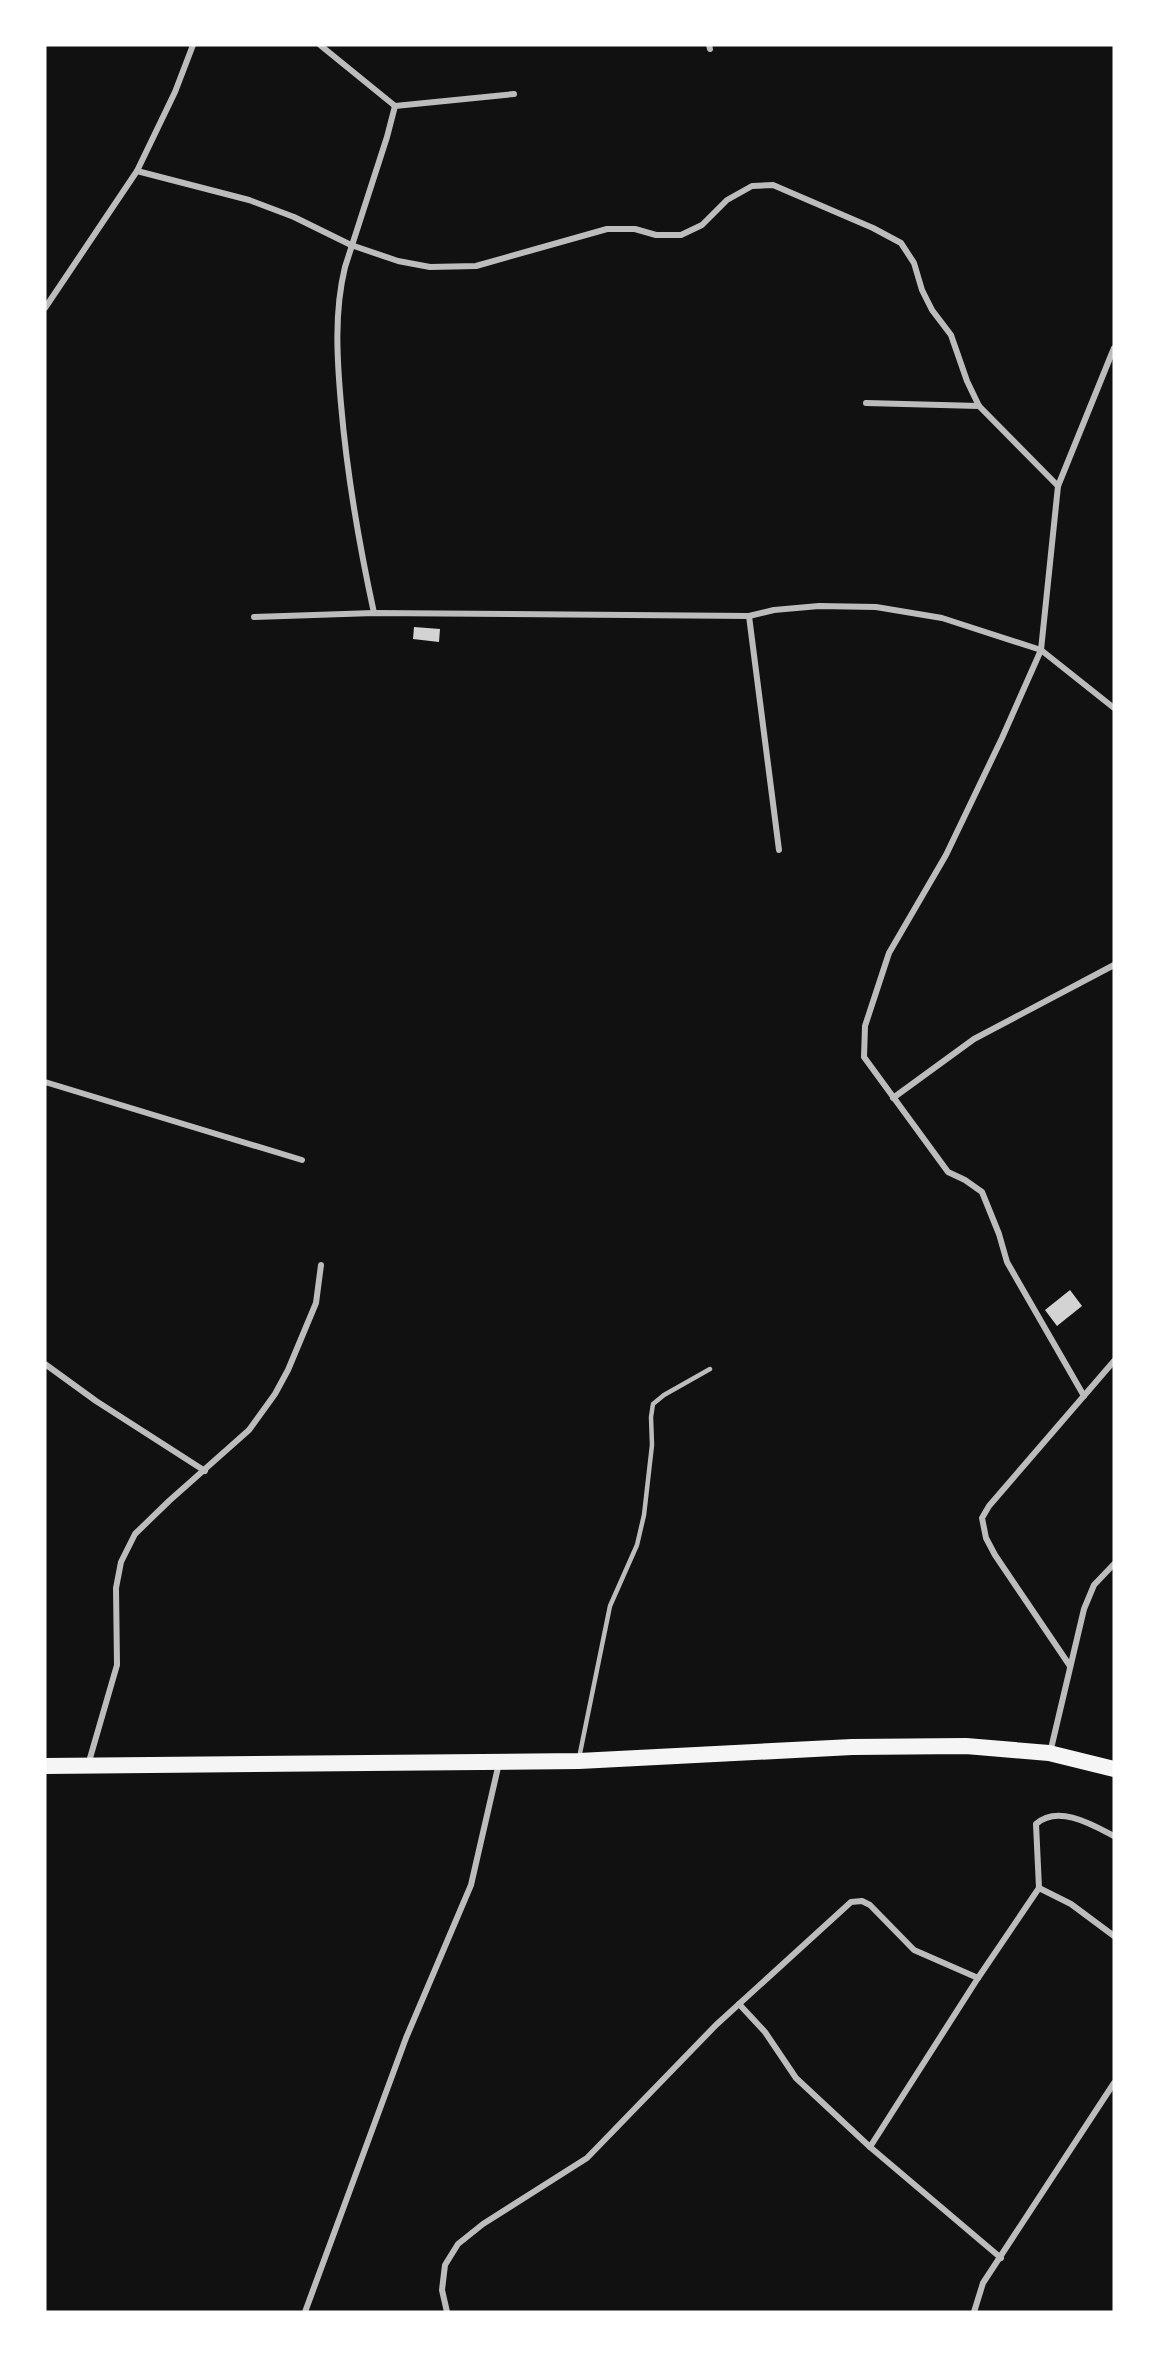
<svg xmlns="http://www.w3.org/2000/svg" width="1159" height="2357" font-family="Overpass,sans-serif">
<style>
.building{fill:#d3d3d3}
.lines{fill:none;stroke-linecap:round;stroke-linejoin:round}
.service{stroke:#bcbcbc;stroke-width:4.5}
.minor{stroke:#bcbcbc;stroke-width:6}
.trunk{stroke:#f5f5f5;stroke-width:16}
</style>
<rect width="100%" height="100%" fill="#111"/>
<g class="building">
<path d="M414 627 440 629 439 642 413 639Z"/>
<path d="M1070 1290 1082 1306 1057 1326 1045 1310Z"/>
</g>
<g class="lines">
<path class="service" d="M579 1758 610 1606 637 1545 644 1515 652 1445 651 1417 653 1404 664 1395 710 1369"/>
<g class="minor">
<path d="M320 45 395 106 514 94"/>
<path d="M709 45 710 49"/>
<path d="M137 171 249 200 294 217 351 245 398 261 430 267 476 266 607 229H635L656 235H681L702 225 727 200 752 186 773 185 873 228 901 243 914 263 922 290 932 310 951 335 967 381 979 406 1058 486"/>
<path d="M45 308 137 171 175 92 193 45"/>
<path d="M866 403 979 406"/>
<path d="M374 613C359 544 347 475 341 404 337 359 334 312 345 267L387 137 395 106"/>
<path d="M749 616 779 850"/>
<path d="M254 617 374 613 749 616 774 610 819 606 876 607 942 618 1041 650 1114 708"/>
<path d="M45 1082 302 1160"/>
<path d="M893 1098 974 1039 1114 965"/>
<path d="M45 1364 96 1401 205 1471"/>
<path d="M1084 1396 1007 1262 999 1234 982 1192 965 1180 948 1172 864 1057 865 1026 889 953 946 855 1002 738 1041 650 1058 486 1114 348"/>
<path d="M1070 1666 995 1555 986 1538 982 1518 989 1506 1114 1361"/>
<path d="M1050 1753 1084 1609 1094 1585 1114 1564"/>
<path d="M88 1765 117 1665 116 1588 121 1562 135 1534 169 1501 249 1430 275 1394 288 1370 316 1303 321 1265"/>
<path d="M1039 1888 1036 1824C1058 1804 1093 1825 1114 1836"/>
<path d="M739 2004 765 2032 796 2078 870 2147"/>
<path d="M1001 2258 870 2147 978 1978 1039 1888 1071 1904 1114 1936"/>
<path d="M305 2312 406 2038 471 1885 499 1763"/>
<path d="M447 2312 442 2290 445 2265 458 2244 483 2224 587 2158 716 2025 851 1902 862 1901 870 1905 914 1950 978 1978"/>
<path d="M974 2312 983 2283 1114 2083"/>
</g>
<path class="trunk" d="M45 1766 579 1761 852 1747 966 1746 1049 1753 1114 1769"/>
</g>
<rect width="1159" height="2357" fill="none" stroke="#ffffff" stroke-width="93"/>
</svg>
